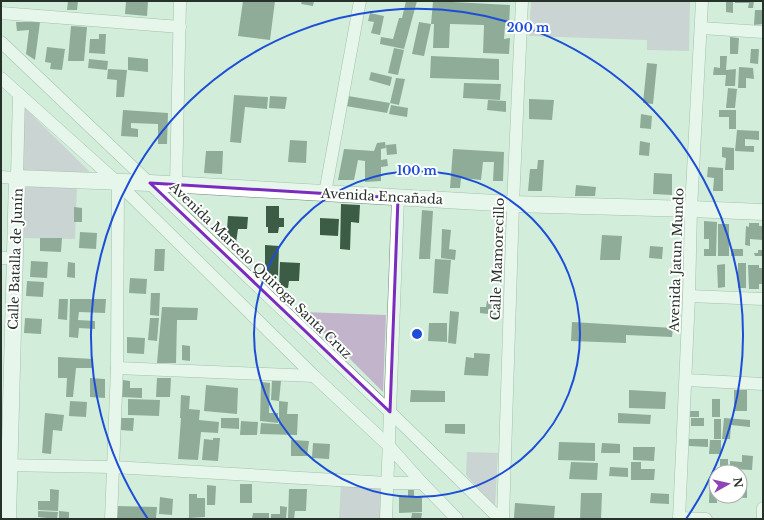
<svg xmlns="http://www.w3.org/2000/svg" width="764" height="520" font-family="'Libre Baskerville',serif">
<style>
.green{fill:#c2b4ca}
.building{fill:#3d5c46}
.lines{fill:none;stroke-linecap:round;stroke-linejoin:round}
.minor-casing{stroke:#6e8774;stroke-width:13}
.major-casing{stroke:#6e8774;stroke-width:17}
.minor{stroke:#fff;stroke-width:12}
.major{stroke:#fff;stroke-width:16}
.marked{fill:none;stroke:#7b2cbf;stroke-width:3;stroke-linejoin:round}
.ring{fill:none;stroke:#1d4ed8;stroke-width:2}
.labels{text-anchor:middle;stroke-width:4;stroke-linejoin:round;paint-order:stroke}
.street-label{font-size:13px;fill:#263129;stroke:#fff}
.centre{fill:#1d4ed8;stroke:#fff;stroke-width:2}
.ring-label{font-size:12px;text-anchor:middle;font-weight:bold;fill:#1d4ed8;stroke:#fff;stroke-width:4;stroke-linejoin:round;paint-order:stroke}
</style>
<rect width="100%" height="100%" fill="#d2eeda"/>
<g class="green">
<path d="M531 1H690L689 51 647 50V40L529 36Z"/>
<path d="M24 107 91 173 23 170Z"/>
<path d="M30 185 77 186 75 239 20 238 22 190Z"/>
<path d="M303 312 386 315 383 392Z"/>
<path d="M467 452 498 453 495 507 466 475Z"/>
<path d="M341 484 382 487 380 519H339Z"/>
</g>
<g class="building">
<path d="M68 1H78L77 10H67Z"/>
<path d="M126 1H148L147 16 125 14Z"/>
<path d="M243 1H275L270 40 238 36Z"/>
<path d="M302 1H314L313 6 301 4Z"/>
<path d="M406 1H417L404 49 380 44 381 37 393 39 399 18H402Z"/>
<path d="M433 1 510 5 509 26H505L504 39 510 38 509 54 483 53 484 25 450 24 449 48H433L434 24H431Z"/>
<path d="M726 1H733V13L726 12Z"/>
<path d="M735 1H754L753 8H748L749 3H735Z"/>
<path d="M755 10H763V24L754 25Z"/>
<path d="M370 13 384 16 380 35 371 33 374 22 368 21Z"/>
<path d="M16 22H40L35 60 26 54 29 30 17 31Z"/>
<path d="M419 22 431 24 424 56 412 54Z"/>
<path d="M71 26 87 27 84 61H68Z"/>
<path d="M99 34H106L105 54 89 53 90 39H99Z"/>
<path d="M730 37 739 38 738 54H730Z"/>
<path d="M47 47 65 49 62 70 50 69 51 63 45 62Z"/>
<path d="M394 48 404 50 398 75 388 73Z"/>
<path d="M751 49H759L758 64 750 63Z"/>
<path d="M431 56 499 59V80L430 78Z"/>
<path d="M720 56H727L726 70 736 69 735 86H725L726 75H713L714 67 720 68Z"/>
<path d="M128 57 148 59V72L128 70Z"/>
<path d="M89 59 108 61 107 70 88 68Z"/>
<path d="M647 63 657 64 653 104 643 103Z"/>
<path d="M739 67 753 68 754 79 746 78V88H738Z"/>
<path d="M108 69 127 70 124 97H116L117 80 107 79Z"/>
<path d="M371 72 392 77 390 86 369 80Z"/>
<path d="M396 78 405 79 399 105 390 103Z"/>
<path d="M464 83 501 84 500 100 463 98Z"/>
<path d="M728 88 737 89 735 108H726Z"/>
<path d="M234 95 268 97 267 109 245 107 241 143 230 142Z"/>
<path d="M270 96 287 97 285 109 269 108Z"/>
<path d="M348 96 390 103 387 113 346 106Z"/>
<path d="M529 99 554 100 552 120 529 119Z"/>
<path d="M488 100 506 101V112L487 110Z"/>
<path d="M391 105 408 108 407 117 389 114Z"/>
<path d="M123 110 168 113 167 144H158V124L131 123V128L138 129V137L121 136Z"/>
<path d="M719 110H736V129H729V117H719Z"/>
<path d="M641 114 652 116 651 129 640 128Z"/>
<path d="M737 130 759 131V140L745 139V146H754V152L735 151Z"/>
<path d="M290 140 307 141 306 163 288 162Z"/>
<path d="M640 141 650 143 649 156 639 155Z"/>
<path d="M385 142 386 148 381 149V160L387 159 388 166 381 167V181L365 182V161L358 160 354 180H338L344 149 374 151 377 143Z"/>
<path d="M396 144 397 154 387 155 386 145Z"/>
<path d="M722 147 734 148V170H725L726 158 722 157Z"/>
<path d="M453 149 504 152 503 181H493L494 162H483L481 180 461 178 460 188H450Z"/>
<path d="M206 151H223L222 174 204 173Z"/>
<path d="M538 160H544L542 191H528L530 169H537Z"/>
<path d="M708 167 723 168V191H713L714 178 707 177Z"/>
<path d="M654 173 672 174V195L653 194Z"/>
<path d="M576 185 596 187 595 196H575Z"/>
<path d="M341 204 360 205 359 223 351 222 350 250 340 249Z"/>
<path d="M266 206H279V218H284V227H279L278 233H268V227H266Z"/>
<path d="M74 207 82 208V222H74Z"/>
<path d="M422 210 433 211 430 259H419Z"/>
<path d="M228 216 248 217 247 229H238L236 243H226Z"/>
<path d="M320 218 339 219 338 236 320 235Z"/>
<path d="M704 221 717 222 716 256H704V249H709V239H704Z"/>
<path d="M749 223H759V226H763V240L750 239V246L745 245 746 226 749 227Z"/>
<rect x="718" y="224" width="11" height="32"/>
<path d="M442 229 451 230 449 249 456 250 455 260 441 258Z"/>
<path d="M80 232 97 233 96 249 79 248Z"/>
<path d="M602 235 622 236 620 260H600Z"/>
<path d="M40 238H62L61 252 40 251Z"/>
<path d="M265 245 279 246 278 279H268V270H265Z"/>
<path d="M650 246 663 247 662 259 649 258Z"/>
<path d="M155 249H165L164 271H154Z"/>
<rect x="731" y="249" width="12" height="7"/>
<path d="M758 250H763V256H755L754 253H758Z"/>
<path d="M435 259 451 260 448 294 433 293Z"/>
<path d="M31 261 48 262 47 278 30 277Z"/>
<path d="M68 262 75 263V278L67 277Z"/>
<path d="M280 262 300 263 299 281H289L288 288 279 287Z"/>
<rect x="738" y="263" width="8" height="25"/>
<path d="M725 264V287L718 288 717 265Z"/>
<path d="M748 265H759V268H763V284H759V289H749Z"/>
<path d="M130 278 147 279 146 294 129 293Z"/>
<path d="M27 281 44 282 43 297 26 296Z"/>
<path d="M151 293H160L159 316 150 315Z"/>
<path d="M59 299H68L67 320 58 319Z"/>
<path d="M70 299H106L105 313 79 312 78 320 95 321V329L79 328 78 338 69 337Z"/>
<path d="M487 301 498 302 496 315 480 313V307H486Z"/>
<path d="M162 307 198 308 197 320H177L176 363H157Z"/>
<path d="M450 311 459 312 456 344 448 343Z"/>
<path d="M25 318 42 319 41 334 24 333Z"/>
<path d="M150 318H159L157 341 148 340Z"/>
<path d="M572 322 673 328 672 337 626 335V343L571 341Z"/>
<path d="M429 323H447V342L428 341Z"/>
<path d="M127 337 145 338 144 354 127 353Z"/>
<path d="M182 345 190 346V361L182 360Z"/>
<path d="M474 353 490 354 488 376 464 375 466 357 474 358Z"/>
<path d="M58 357 93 359 92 368H76L73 397H66L67 378H58Z"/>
<path d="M90 378 105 379V398L90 397Z"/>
<path d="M157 378H171L170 397H156Z"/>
<path d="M123 380 130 381V388H142V398L122 397Z"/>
<path d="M272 381H281L279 401 271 400Z"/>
<path d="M261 382 270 383 269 413H278V423L260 421Z"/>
<path d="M206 385 238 388 237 414 204 411Z"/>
<path d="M411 390 445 391V402H410Z"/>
<path d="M629 390 666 392 665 409 629 408Z"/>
<rect x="734" y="390" width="13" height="21"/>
<path d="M181 395 190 396 189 409 200 410 199 420 219 422 218 433 201 432 198 460 178 459 181 418H180Z"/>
<path d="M128 399 160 400 159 416 128 415Z"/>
<rect x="712" y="399" width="8" height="18"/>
<path d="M70 401 87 402 86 417 69 416Z"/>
<path d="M279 401 288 402 287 414H298L297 435 260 434 261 423 279 424Z"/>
<rect x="690" y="411" width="9" height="6"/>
<path d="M45 413 64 415 62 431 53 430 51 454 42 453Z"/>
<path d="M618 413 651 415 650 424 618 423Z"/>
<path d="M121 418H134L133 431 120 430Z"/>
<path d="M221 418H239V429L221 428Z"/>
<rect x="691" y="418" width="13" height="8"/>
<path d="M724 418 750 420V427L731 425 730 439H722Z"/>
<rect x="714" y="419" width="7" height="20"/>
<path d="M241 421 258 422 257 435H240Z"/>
<path d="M445 424H465V434L445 433Z"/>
<path d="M213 438H220L218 461 202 460 204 439 213 440Z"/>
<path d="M689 439H708V447L689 446Z"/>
<path d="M291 440 309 441 307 456H291Z"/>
<path d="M710 440H721V454H709Z"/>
<path d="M559 442 595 443V461L558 460Z"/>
<path d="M313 443 330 444 329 459 312 458Z"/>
<path d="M602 443 620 444V453H601Z"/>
<path d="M633 447H655L654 461 633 460Z"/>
<path d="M742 455 753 456 752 470 730 469V461L742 462Z"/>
<rect x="720" y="459" width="8" height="13"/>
<path d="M571 462 598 463 597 480 569 479Z"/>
<path d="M631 462H641V469H655L654 480H631Z"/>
<path d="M610 467 628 468V477L609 476Z"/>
<path d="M710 477H716L717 503H709Z"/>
<path d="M740 479H747V498L732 497V496H740Z"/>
<rect x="240" y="484" width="12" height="19"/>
<path d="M207 485 216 486 215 505H207Z"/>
<path d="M50 489 59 490 58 511 38 510V501H50Z"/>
<path d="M289 489H307L306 511H295L294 519H288Z"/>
<path d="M408 490H414V496H422V512L399 513V497H408Z"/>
<path d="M581 493H602L601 519H580Z"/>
<path d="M651 493 669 494V504L650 503Z"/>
<path d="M189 494H197V498H205V517L189 518Z"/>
<path d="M160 497 173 499 172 515 159 514Z"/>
<path d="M515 503 555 506 554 519 514 518Z"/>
<path d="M117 506 157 507 156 518H117Z"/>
<path d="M280 506 287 507 286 519H271V514H280Z"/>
<path d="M38 511 58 512 57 519 38 517Z"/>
<path d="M59 511 69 512V519H59Z"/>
<path d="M253 513H269V519H252Z"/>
<path d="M412 513H422L421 519H411Z"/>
</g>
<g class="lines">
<g class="minor-casing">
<g id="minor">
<path d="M1 13 180 27"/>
<path d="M701 28 763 32"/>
<path d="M1 42 390 412 500 519"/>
<path d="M1 78 118 183 314 376 389 446 422 483 457 519"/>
<path d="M1 177 17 178 19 94"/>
<path d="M176 185 180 1"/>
<path d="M325 193 360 1"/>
<path d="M1 258H14"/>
<path d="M689 296 763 299"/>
<path d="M117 368 314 376"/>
<path d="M686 380 763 384"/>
<path d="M1 465 113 467 388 483H422"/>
<path d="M679 518 706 519"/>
<path d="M111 519 117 368 118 183"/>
<path d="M386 519 398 198"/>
<path d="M503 519 513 204 522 1"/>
<path d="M679 519 689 296 691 209 702 1"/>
<path d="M763 519V508"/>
</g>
</g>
<g class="major-casing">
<path id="major" d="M8 519 17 178 150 183 513 204 691 209 763 212"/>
</g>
<use href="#minor" class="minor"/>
<use href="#major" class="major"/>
</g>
<path d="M0 0H764V520H0ZM150 183 398 198 390 412Z" fill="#d2eeda" fill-opacity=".55" fill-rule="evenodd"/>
<path class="marked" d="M150 183 398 198 390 412Z"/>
<g class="ring">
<circle cx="417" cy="334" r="163"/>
<path d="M148 519A326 326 0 1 1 686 519"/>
</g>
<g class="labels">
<g class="street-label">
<text transform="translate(382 196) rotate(3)" y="5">Avenida Encañada</text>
<text transform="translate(15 259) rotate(-88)" y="5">Calle Batalla de Junín</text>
<text transform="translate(497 259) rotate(-88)" y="5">Calle Mamorecillo</text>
<text transform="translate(676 260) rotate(-88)" y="5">Avenida Jatun Mundo</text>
<text transform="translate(261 270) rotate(44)" y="5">Avenida Marcelo Quiroga Santa Cruz</text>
</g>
</g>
<circle cx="417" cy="334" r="6" class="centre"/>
<g class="ring-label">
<text x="528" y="32">200 m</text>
<text x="417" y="175">100 m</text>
</g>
<rect width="764" height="520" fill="none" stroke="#263129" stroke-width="4"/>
<g transform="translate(728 484) rotate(82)"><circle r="19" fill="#ffffff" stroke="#a8ada9"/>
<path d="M0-3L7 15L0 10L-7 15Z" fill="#8f44b6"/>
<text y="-6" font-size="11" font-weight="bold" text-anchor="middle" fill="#263129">N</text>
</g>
</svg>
